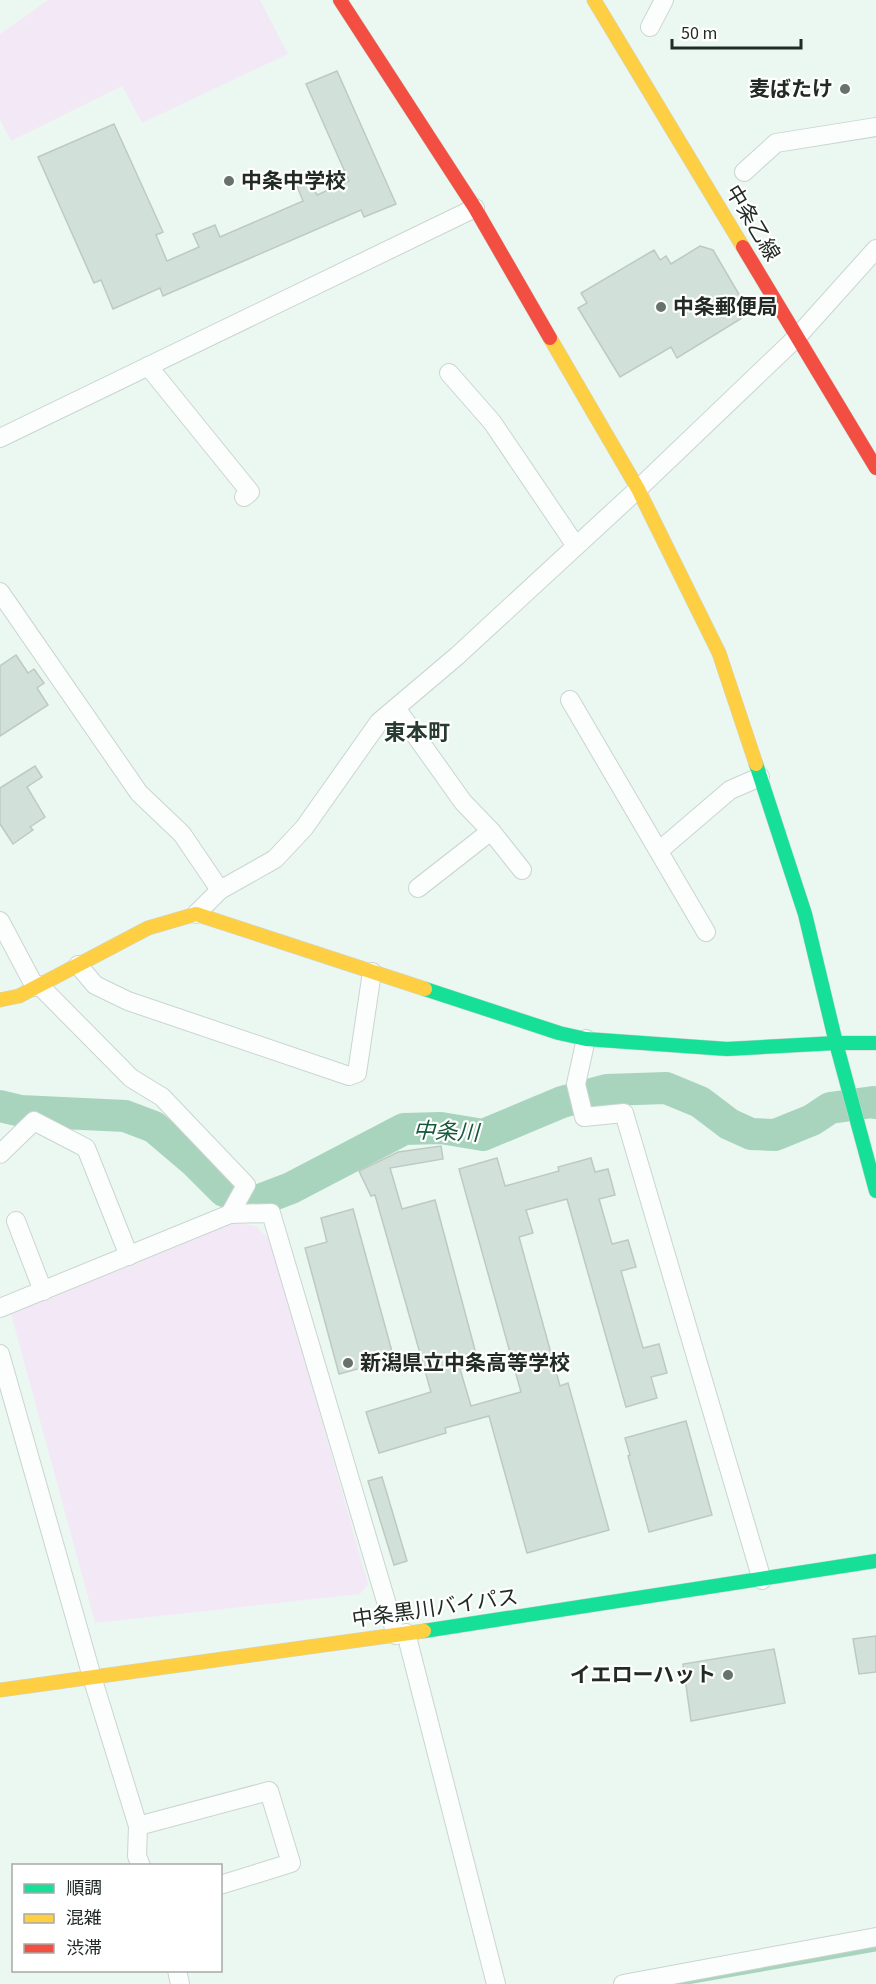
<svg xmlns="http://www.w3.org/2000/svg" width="876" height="1984" font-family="'Source Sans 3','Noto Sans JP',sans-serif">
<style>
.green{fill:#f3e9f6}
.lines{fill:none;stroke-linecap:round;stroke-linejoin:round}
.stream{stroke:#a8d4bd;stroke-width:5}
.river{stroke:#a8d4bd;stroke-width:32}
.building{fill:#d1e1d9;stroke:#bec9c3;stroke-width:1.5}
.street-casing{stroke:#cad5d0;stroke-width:20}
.fast-casing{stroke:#cad5d0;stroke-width:15}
.slow-casing{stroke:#cad5d0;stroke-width:15}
.jam-casing{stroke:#cad5d0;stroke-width:15}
.street{stroke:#fcfefd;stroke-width:18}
.fast{stroke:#16e098;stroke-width:14}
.slow{stroke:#ffcf43;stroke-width:14}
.jam{stroke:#f24e42;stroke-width:14}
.poi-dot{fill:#67726c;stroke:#fff;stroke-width:2}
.labels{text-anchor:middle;stroke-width:4.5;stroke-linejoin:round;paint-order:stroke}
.poi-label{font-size:21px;font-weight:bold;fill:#212a25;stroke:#fff;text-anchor:start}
.street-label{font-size:21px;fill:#212a25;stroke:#fff}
.neighbourhood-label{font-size:22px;font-weight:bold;fill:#273b31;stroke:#fff}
.water-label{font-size:22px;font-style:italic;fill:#17593e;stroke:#fff}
</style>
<rect width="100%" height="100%" fill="#eaf8f1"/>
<g class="green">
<path d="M48 0H260L288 54 142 123 122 86 11 141 0 120V34Z"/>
<path d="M232 1222 256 1226 271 1241 368 1584 360 1594 95 1623 11 1314Z"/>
</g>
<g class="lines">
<path class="stream" d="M676 1984 876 1949"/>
<path class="river" d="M0 1106 21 1111 125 1116 154 1127 194 1161 224 1191 257 1201 291 1188 404 1129 441 1128 483 1135 562 1102 607 1090 666 1088 700 1102 729 1124 751 1134 775 1135 812 1120 830 1108 873 1102 876 1103"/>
</g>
<g class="building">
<path d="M337 71 396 204 364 217 361 210 163 296 160 288 113 309 101 280 94 283 38 157 114 124 163 232 156 235 167 261 199 247 193 234 215 225 220 237 303 201 297 186 310 180 317 195 349 181 306 84Z"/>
<path d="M700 246 713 250 744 303 742 318 677 358 671 347 620 377 578 308 587 303 581 293 654 250 660 260 666 256 671 264Z"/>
<path d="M16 655 28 673 34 669 44 683 37 688 48 705 0 736V666Z"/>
<path d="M35 766 42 777 27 787 45 817 30 827 33 830 13 844 0 824V788Z"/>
<path d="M441 1146 443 1159 390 1168 402 1209 435 1200 479 1365 460 1369 471 1406 521 1392 459 1169 497 1158 505 1186 559 1171 558 1167 591 1158 595 1172 608 1169 615 1195 599 1199 612 1244 628 1240 636 1267 621 1271 643 1348 659 1344 667 1373 651 1377 657 1398 626 1407 567 1199 526 1210 533 1233 519 1237 560 1386 568 1383 609 1530 527 1553 489 1416 445 1428 446 1433 379 1453 366 1412 431 1392 375 1195 371 1196 359 1171 398 1152Z"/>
<path d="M353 1209 394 1359 339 1374 305 1248 327 1242 321 1218Z"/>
<path d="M686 1421 712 1515 649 1532 628 1456 630 1455 625 1438Z"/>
<path d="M382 1477 407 1561 394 1565 368 1481Z"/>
<path d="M876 1636V1672L859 1674 853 1639Z"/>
<path d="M774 1649 785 1703 691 1721 683 1664Z"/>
</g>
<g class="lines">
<g class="street-casing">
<g id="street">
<path d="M650 27 664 0"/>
<path d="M744 172 776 143 876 127"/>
<path d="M148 366 250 492 244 497"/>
<path d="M449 373 492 422 576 546"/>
<path d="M0 438 475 208"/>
<path d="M0 592 139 793 182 834 220 890"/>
<path d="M570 700 706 932"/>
<path d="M396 708 463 802 491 831 522 870"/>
<path d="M660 850 730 790 760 777"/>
<path d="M418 888 491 831"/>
<path d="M196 914 220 890 275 859 304 828 379 722 457 656 638 489 797 337 876 249"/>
<path d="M0 921 35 987"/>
<path d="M78 965 95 985 128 1001 349 1076 357 1073 372 972"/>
<path d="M39 985 131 1078 162 1097 246 1185 230 1214"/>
<path d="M586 1039 576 1084 584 1117 624 1113 762 1580"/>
<path d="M0 1154 34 1121 86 1148 129 1256"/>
<path d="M16 1221 43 1291"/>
<path d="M0 1308 230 1214 271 1213 396 1635"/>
<path d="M0 1354 92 1677 138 1826 137 1856 141 1866"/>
<path d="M406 1633 496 1984"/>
<path d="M138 1826 269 1791 291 1863 220 1885"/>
<path d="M177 1970 180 1984"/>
<path d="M623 1984 876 1937"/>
</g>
</g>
<g class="fast-casing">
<g id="fast">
<path d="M756 764 805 914 836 1043 876 1191"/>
<path d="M425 989 559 1033 586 1039 727 1049 836 1043H876"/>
<path d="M424 1631 876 1561"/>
</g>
</g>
<g class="slow-casing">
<g id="slow">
<path d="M594 0 743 247"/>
<path d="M550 338 638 489 719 653 756 764"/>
<path d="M0 1000 19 996 148 928 196 914 425 989"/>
<path d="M0 1690 424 1631"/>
</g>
</g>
<g class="jam-casing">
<g id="jam">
<path d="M340 0 475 208 550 338"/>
<path d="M743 247 876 468"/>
</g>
</g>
<use href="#street" class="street"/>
<use href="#fast" class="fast"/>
<use href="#slow" class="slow"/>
<use href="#jam" class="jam"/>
</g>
<g class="poi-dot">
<circle cx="845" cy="89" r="6"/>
<circle cx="229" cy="181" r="6"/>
<circle cx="661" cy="307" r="6"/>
<circle cx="348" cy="1363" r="6"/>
<circle cx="728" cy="1675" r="6"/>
</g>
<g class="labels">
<g class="poi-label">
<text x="833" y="96" text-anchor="end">麦ばたけ</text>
<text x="241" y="188">中条中学校</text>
<text x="673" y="314">中条郵便局</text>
<text x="360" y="1370">新潟県立中条高等学校</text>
<text x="716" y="1682" text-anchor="end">イエローハット</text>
</g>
<g class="street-label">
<text transform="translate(753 223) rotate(59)" y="7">中条乙線</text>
<text transform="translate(435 1608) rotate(-8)" y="7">中条黒川バイパス</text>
</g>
<g class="neighbourhood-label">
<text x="417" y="740">東本町</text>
</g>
<g class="water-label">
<text transform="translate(446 1131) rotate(2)" y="8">中条川</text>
</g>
</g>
<rect x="12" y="1864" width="210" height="108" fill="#ffffff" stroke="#a6aaa8" stroke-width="1.5"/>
<rect x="24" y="1884" width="30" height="9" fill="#16e098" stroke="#a6aaa8" stroke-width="1.5"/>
<text x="66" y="1894" font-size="18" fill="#212a25">順調</text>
<rect x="24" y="1914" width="30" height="9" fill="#ffcf43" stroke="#a6aaa8" stroke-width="1.5"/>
<text x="66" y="1924" font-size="18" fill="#212a25">混雑</text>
<rect x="24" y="1944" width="30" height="9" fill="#f24e42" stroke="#a6aaa8" stroke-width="1.5"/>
<text x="66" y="1954" font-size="18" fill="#212a25">渋滞</text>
<path d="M672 39v9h129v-9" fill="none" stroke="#212a25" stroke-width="3"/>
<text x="681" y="39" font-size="18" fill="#212a25" stroke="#ffffff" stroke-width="4.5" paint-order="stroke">50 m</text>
</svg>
